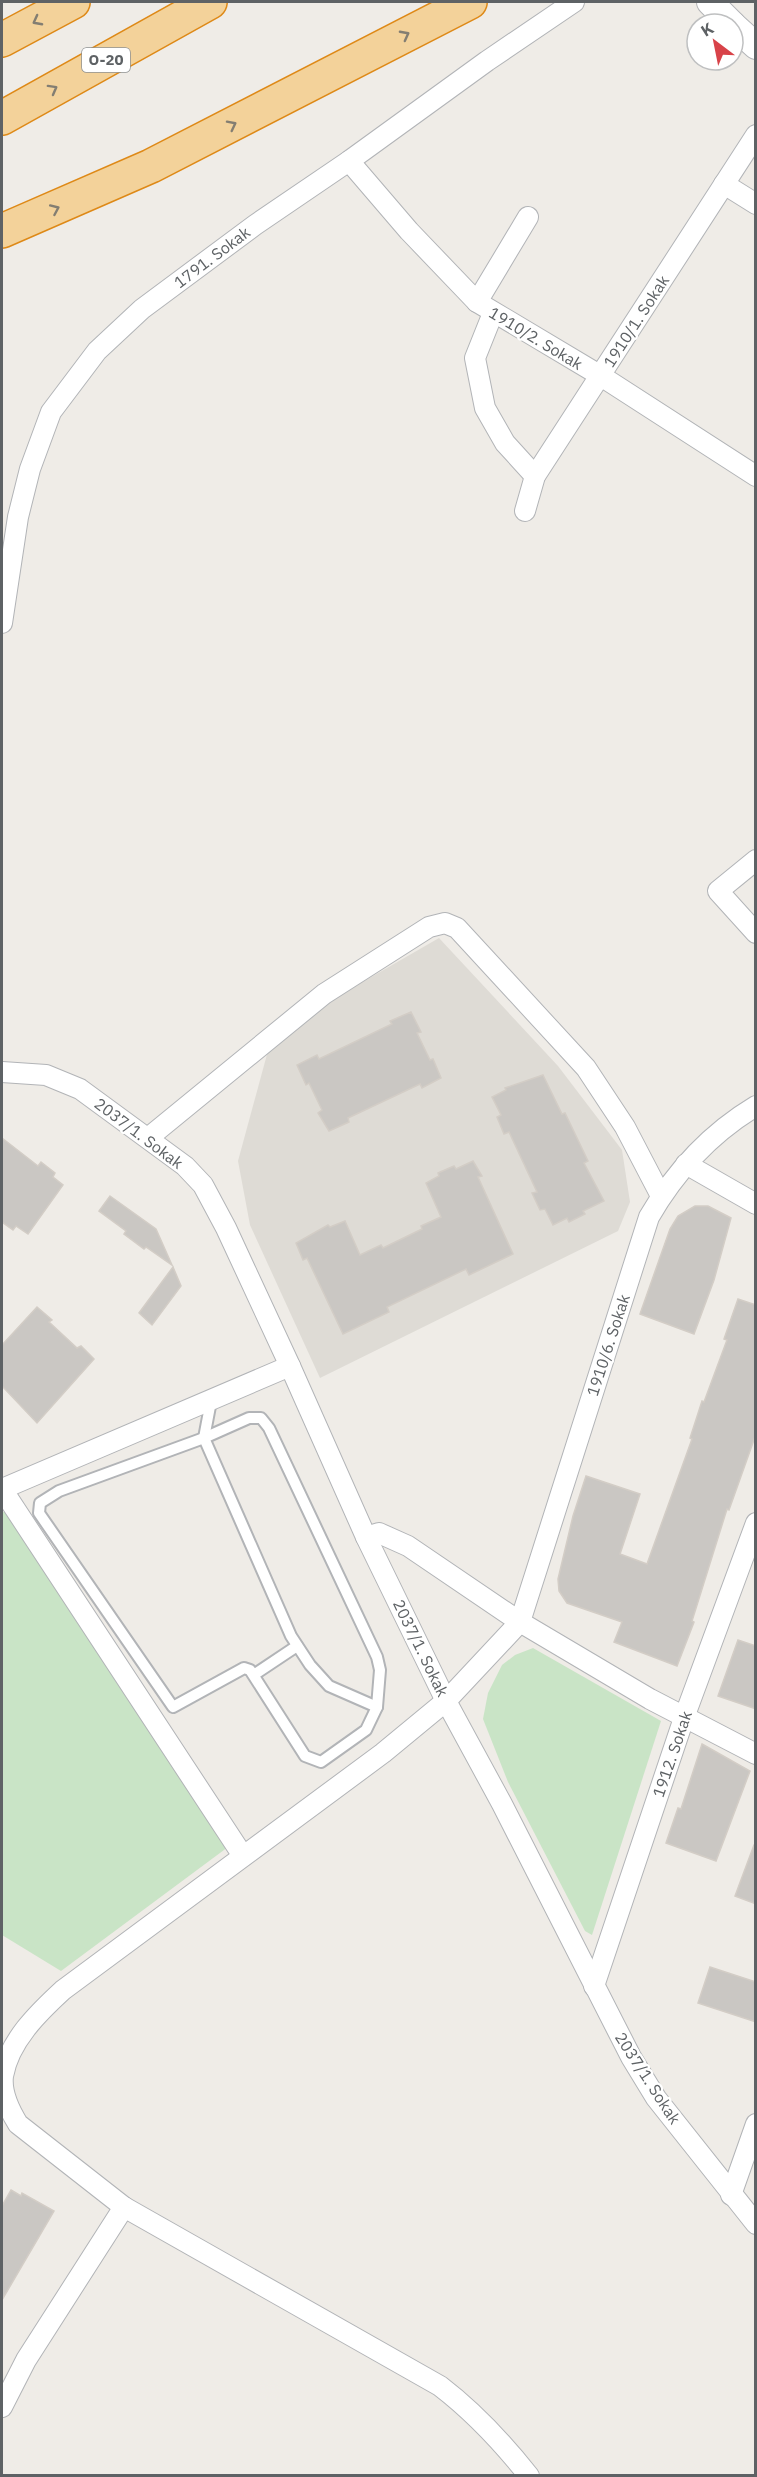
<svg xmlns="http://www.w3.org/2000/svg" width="757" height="2477" font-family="'IBM Plex Sans',sans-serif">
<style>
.education{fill:#dedbd5}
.green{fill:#c9e4c6}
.building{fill:#cac7c3;stroke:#d3cdc6;stroke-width:1.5}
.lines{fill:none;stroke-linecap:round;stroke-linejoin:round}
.service-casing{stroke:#b2b4b7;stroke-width:14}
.minor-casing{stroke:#b2b4b7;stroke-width:22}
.tertiary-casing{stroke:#b2b4b7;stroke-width:28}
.motorway-casing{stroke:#de8917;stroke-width:36}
.service{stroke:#fff;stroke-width:10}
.minor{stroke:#fff;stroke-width:20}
.tertiary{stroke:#fff;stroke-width:26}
.motorway{stroke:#f3d29a;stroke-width:33}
.oneway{stroke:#837e72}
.labels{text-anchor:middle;stroke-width:4.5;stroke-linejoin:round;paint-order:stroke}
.shield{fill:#fff;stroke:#8e9193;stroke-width:1.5}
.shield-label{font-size:15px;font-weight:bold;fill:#5e6265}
.street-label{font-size:16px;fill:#5e6265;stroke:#fff}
</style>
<rect width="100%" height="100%" fill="#efece7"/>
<path class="education" d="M439 938 558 1066 622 1150 630 1202 618 1231 320 1378 250 1225 238 1161 269 1047 321 1006Z"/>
<g class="green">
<path d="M2 1512H10L228 1847 61 1971 2 1935Z"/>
<path d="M533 1648 661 1721 592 1935 585 1931 508 1782 483 1719 488 1693 502 1665 515 1655Z"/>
</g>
<g class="building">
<path d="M411 1012 421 1032 417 1033 430 1060 433 1059 441 1078 422 1088 420 1084 348 1118 349 1122 329 1131 318 1113 322 1110 309 1083 306 1085 297 1065 317 1055 319 1059 392 1024 390 1021Z"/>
<path d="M543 1075 562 1114 565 1113 588 1161 584 1163 604 1201 583 1211 585 1214 569 1222 567 1218 553 1225 545 1209 540 1210 532 1193 537 1192 509 1132 504 1134 497 1117 501 1115 492 1097 506 1090 505 1088Z"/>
<path d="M2 1138 38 1166 41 1162 55 1173 53 1177 63 1185 28 1234 16 1226 13 1230 2 1222Z"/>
<path d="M473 1161 482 1176 478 1177 513 1254 469 1275 466 1269 387 1307 389 1312 343 1334 307 1258 303 1260 296 1243 328 1225 330 1227 345 1221 360 1255 381 1245 383 1248 422 1229 421 1226 441 1217 426 1183 439 1176 438 1173 454 1166 456 1169Z"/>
<path d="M110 1196 156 1229 172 1265 146 1247 144 1249 124 1234 126 1231 99 1211Z"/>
<path d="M695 1206H708L731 1218 714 1280 694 1334 640 1314 670 1229 678 1216Z"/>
<path d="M173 1267 181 1286 152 1325 139 1313Z"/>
<path d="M738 1299 756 1305V1434L729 1510 727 1509 692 1621 694 1622 677 1666 614 1642 622 1622 567 1603 559 1591 558 1579 573 1516 586 1476 640 1494 620 1554 647 1564 692 1439 690 1438 702 1401 704 1402 727 1340 724 1339Z"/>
<path d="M37 1307 52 1320 49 1322 77 1348 81 1346 94 1359 37 1423 2 1386V1345Z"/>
<path d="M738 1640 756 1646V1709L718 1696Z"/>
<path d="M702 1744 750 1771 716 1861 666 1843 678 1808 681 1809Z"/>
<path d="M754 1845H756V1904L735 1896Z"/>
<path d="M710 1967 756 1982V2022L698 2003Z"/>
<path d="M11 2190 21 2196 22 2193 54 2211 2 2300V2206Z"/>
</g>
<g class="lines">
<g class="service-casing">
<g id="service">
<path d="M211 1401 204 1438 291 1636 310 1665 329 1686 377 1707"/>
<path d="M249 1418H261L269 1428 377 1657 380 1670 377 1707 366 1730 321 1762 305 1756 250 1670 244 1668 173 1707 39 1513 40 1503 59 1491 204 1438Z"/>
<path d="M255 1674 297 1646"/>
</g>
</g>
<g class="minor-casing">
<g id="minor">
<path d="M349 161 409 231 477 302 601 376 756 476"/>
<path d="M724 184 756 204"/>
<path d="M477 302 528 217"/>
<path d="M493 313 475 358 485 408 505 443 535 476"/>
<path d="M525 511 535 476 756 135"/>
<path d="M2 623 18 517 30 469 51 412 97 351 142 309 255 225 349 161 487 61 574 2"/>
<path d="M756 860 718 891 756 933"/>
<path d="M2 1072 46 1075 80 1089 185 1166 203 1185 226 1228 290 1366 366 1537 446 1701 502 1804 631 2057 656 2098 756 2224"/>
<path d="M148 1138 324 994 429 927 445 923 457 928 586 1068 625 1127 661 1196"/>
<path d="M686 1164 756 1204"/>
<path d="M2 1489 243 1856"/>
<path d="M2 1489 290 1366"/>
<path d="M366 1537 379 1533 408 1546 520 1622 649 1217C675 1172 711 1133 756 1106"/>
<path d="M594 1986 685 1715 756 1523"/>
<path d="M731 2195 756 2124"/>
<path d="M2 2407 26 2360 124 2207"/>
<path d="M529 2476C502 2442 474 2412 440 2386L124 2207 18 2124C10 2111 1 2092 3 2076 9 2041 38 2013 63 1990L383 1753 446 1701 520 1622 650 1699 756 1754"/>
</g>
</g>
<g class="tertiary-casing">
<g id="tertiary">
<path d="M710 2 732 24"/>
<path d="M733 25 756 46"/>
</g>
</g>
<g class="motorway-casing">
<g id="motorway">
<path d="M2 40 73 2"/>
<path d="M2 118 210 2"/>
<path d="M2 231 151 166 470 2"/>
</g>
</g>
<use href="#service" class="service"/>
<use href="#minor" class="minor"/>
<use href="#tertiary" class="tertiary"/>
<use href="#motorway" class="motorway"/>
</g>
<defs><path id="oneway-chevron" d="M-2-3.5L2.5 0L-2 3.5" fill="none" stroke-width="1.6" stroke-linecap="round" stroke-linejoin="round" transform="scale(1.5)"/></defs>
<g class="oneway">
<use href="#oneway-chevron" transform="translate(37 21) rotate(152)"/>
<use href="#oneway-chevron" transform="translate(405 35) rotate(-28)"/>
<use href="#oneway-chevron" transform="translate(53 89) rotate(-29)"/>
<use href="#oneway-chevron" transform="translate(232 125) rotate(-27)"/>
<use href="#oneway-chevron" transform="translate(55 209) rotate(-24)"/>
</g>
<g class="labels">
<rect class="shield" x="82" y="48" width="48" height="24" rx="4.5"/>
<g class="shield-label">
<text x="106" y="65">O-20</text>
</g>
<g class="street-label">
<text transform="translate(212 257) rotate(-37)" y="6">1791. Sokak</text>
<text transform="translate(636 321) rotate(-57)" y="6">1910/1. Sokak</text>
<text transform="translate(536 338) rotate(31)" y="6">1910/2. Sokak</text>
<text transform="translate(139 1133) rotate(37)" y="6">2037/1. Sokak</text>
<text transform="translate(608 1345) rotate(-72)" y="6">1910/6. Sokak</text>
<text transform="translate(421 1648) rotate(64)" y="6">2037/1. Sokak</text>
<text transform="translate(672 1754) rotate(-71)" y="6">1912. Sokak</text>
<text transform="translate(648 2078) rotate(57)" y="6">2037/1. Sokak</text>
</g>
</g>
<rect width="757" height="2477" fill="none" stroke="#5e6265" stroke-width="6"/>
<g transform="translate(715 42) rotate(328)"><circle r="28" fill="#ffffff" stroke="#bfc0c1" stroke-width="1.5"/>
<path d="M0-4.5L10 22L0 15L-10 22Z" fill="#d84349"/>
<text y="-9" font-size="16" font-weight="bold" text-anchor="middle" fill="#5e6265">K</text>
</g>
</svg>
